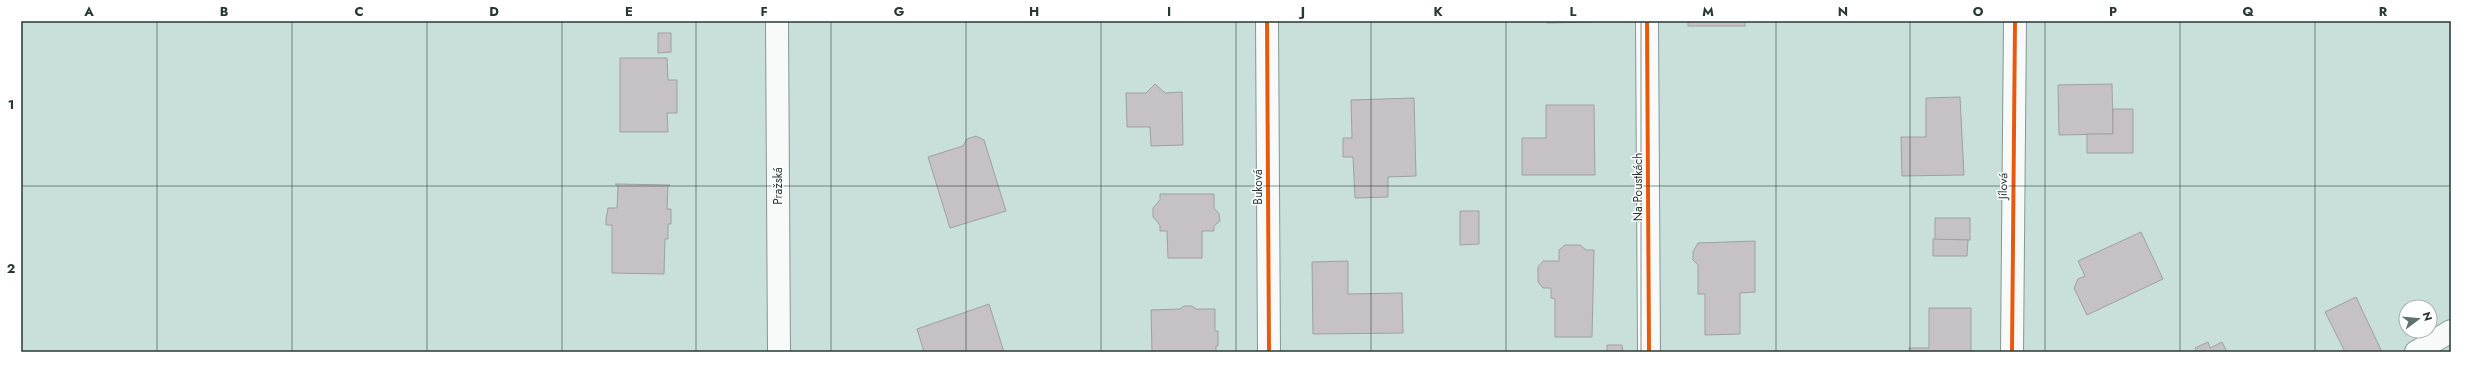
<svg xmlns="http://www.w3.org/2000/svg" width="2472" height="373" font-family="Jost,sans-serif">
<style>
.building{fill:#c6c1c4;stroke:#9ea1a1}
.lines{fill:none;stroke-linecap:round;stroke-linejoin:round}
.minor-casing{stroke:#859792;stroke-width:24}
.secondary-casing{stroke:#859792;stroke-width:24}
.minor{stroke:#f7faf9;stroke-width:22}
.secondary{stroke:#f7faf9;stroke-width:22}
.cycleway-casing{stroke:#fff;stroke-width:6}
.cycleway{stroke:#e8590c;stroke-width:4}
.grid{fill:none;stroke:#273834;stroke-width:1;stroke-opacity:0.55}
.labels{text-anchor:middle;stroke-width:3;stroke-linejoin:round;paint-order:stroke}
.street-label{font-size:12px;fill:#273834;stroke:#fff}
.neatline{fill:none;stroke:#273834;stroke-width:1.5}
.grid-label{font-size:13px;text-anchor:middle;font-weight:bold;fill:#273834}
</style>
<rect width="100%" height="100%" fill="#c8e0d9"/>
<g class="building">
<path d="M1152 21H1189L1152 22Z"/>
<path d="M1547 21H1594V22L1547 23Z"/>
<rect x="1688" y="21" width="57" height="5"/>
<path d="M658 33H671V52L658 53Z"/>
<path d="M620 58H667L668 80H677V113H667L668 132H620Z"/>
<path d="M1155 84 1165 93 1182 92 1183 145 1151 146 1150 127H1127L1126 93H1146Z"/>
<path d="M2112 84 2113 134 2059 135 2058 85Z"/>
<path d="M1960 97 1964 175 1902 176 1901 137H1926V98Z"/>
<path d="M1414 98 1416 176 1388 177V197L1355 198 1353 157H1343V138H1352L1351 100Z"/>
<path d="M1546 105H1594L1595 175H1522V138H1546Z"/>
<path d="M2113 109H2133V153H2087V134H2113Z"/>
<path d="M976 136 984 140 1006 211 950 228 928 157 963 146 967 139Z"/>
<path d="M615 184 670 185 668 186 667 209H671V224H668V239H665L664 274 612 273V225H606V219L608 208H617L618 186Z"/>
<path d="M1160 194H1214V208L1219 214 1220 221 1214 226V231H1202V258H1168L1167 231H1160V225L1153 217V208L1160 200Z"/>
<path d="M1460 211H1479V244L1460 245Z"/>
<rect x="1935" y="218" width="35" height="22"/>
<path d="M2141 232 2163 279 2087 315 2074 288 2078 279 2085 276 2078 261Z"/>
<path d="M1933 239 1968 240 1967 256H1933Z"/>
<path d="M1755 241V292L1740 293V334L1705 335V294H1698V265L1693 260V252L1698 243Z"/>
<path d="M1565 245H1580L1586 250H1594L1592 337H1555V299L1551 298V288H1543L1538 282V267L1543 261H1559V250Z"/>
<path d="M1348 261V294L1402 293 1403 333 1313 334 1312 262Z"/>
<path d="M2356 297 2382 352H2345L2325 312Z"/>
<path d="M989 304 1004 352H924L917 329Z"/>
<path d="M1184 306H1192L1196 309H1215V331H1218V346H1216V352H1152L1151 310 1180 309Z"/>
<path d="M1929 308H1971V352H1909V348H1929Z"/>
<path d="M2208 342 2210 348 2222 342 2227 352H2197L2195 348Z"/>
<path d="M1607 345H1622L1623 352H1607Z"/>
</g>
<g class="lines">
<g class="minor-casing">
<g id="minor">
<path d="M1267 21 1269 352"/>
<path d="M1647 21 1649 352"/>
<path d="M2012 352 2015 21"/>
<path d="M2416 352 2451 331"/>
</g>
</g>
<g class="secondary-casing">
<path id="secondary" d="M777 21 779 352"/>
</g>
<use href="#minor" class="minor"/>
<use href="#secondary" class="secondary"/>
<g class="cycleway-casing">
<g id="cycleway">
<path d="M1267 21 1269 352"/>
<path d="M1647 21 1649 352"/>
<path d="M2012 352 2015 21"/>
</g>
</g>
<use href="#cycleway" class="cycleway"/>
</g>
<path class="grid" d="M157 21V352M292 21V352M427 21V352M562 21V352M696 21V352M831 21V352M966 21V352M1101 21V352M1236 21V352M1371 21V352M1506 21V352M1641 21V352M1776 21V352M1910 21V352M2045 21V352M2180 21V352M2315 21V352M21 186H2451"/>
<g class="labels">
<g class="street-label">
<text transform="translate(778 186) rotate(-90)" y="4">Pražská</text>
<text transform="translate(2003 186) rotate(-89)" y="4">Jílová</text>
<text transform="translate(1258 187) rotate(-90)" y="4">Buková</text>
<text transform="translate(1638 187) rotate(-90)" y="4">Na Poustkách</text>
</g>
</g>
<rect width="2472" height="373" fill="none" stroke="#ffffff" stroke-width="44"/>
<g transform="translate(2418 319) rotate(74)"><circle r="19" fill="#ffffff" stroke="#a9afae"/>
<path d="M0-3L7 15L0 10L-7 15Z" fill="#5f736e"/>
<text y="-6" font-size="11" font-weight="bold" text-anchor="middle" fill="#273834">N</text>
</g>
<rect x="22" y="22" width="2428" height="329" class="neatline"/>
<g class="grid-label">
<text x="89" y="16">A</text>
<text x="224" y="16">B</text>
<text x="359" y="16">C</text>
<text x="494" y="16">D</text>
<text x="629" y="16">E</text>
<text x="764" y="16">F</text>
<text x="899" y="16">G</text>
<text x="1034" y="16">H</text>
<text x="1169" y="16">I</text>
<text x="1303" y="16">J</text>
<text x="1438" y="16">K</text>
<text x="1573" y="16">L</text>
<text x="1708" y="16">M</text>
<text x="1843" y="16">N</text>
<text x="1978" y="16">O</text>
<text x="2113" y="16">P</text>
<text x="2248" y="16">Q</text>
<text x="2383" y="16">R</text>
<text x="11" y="109">1</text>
<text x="11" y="273">2</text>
</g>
</svg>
